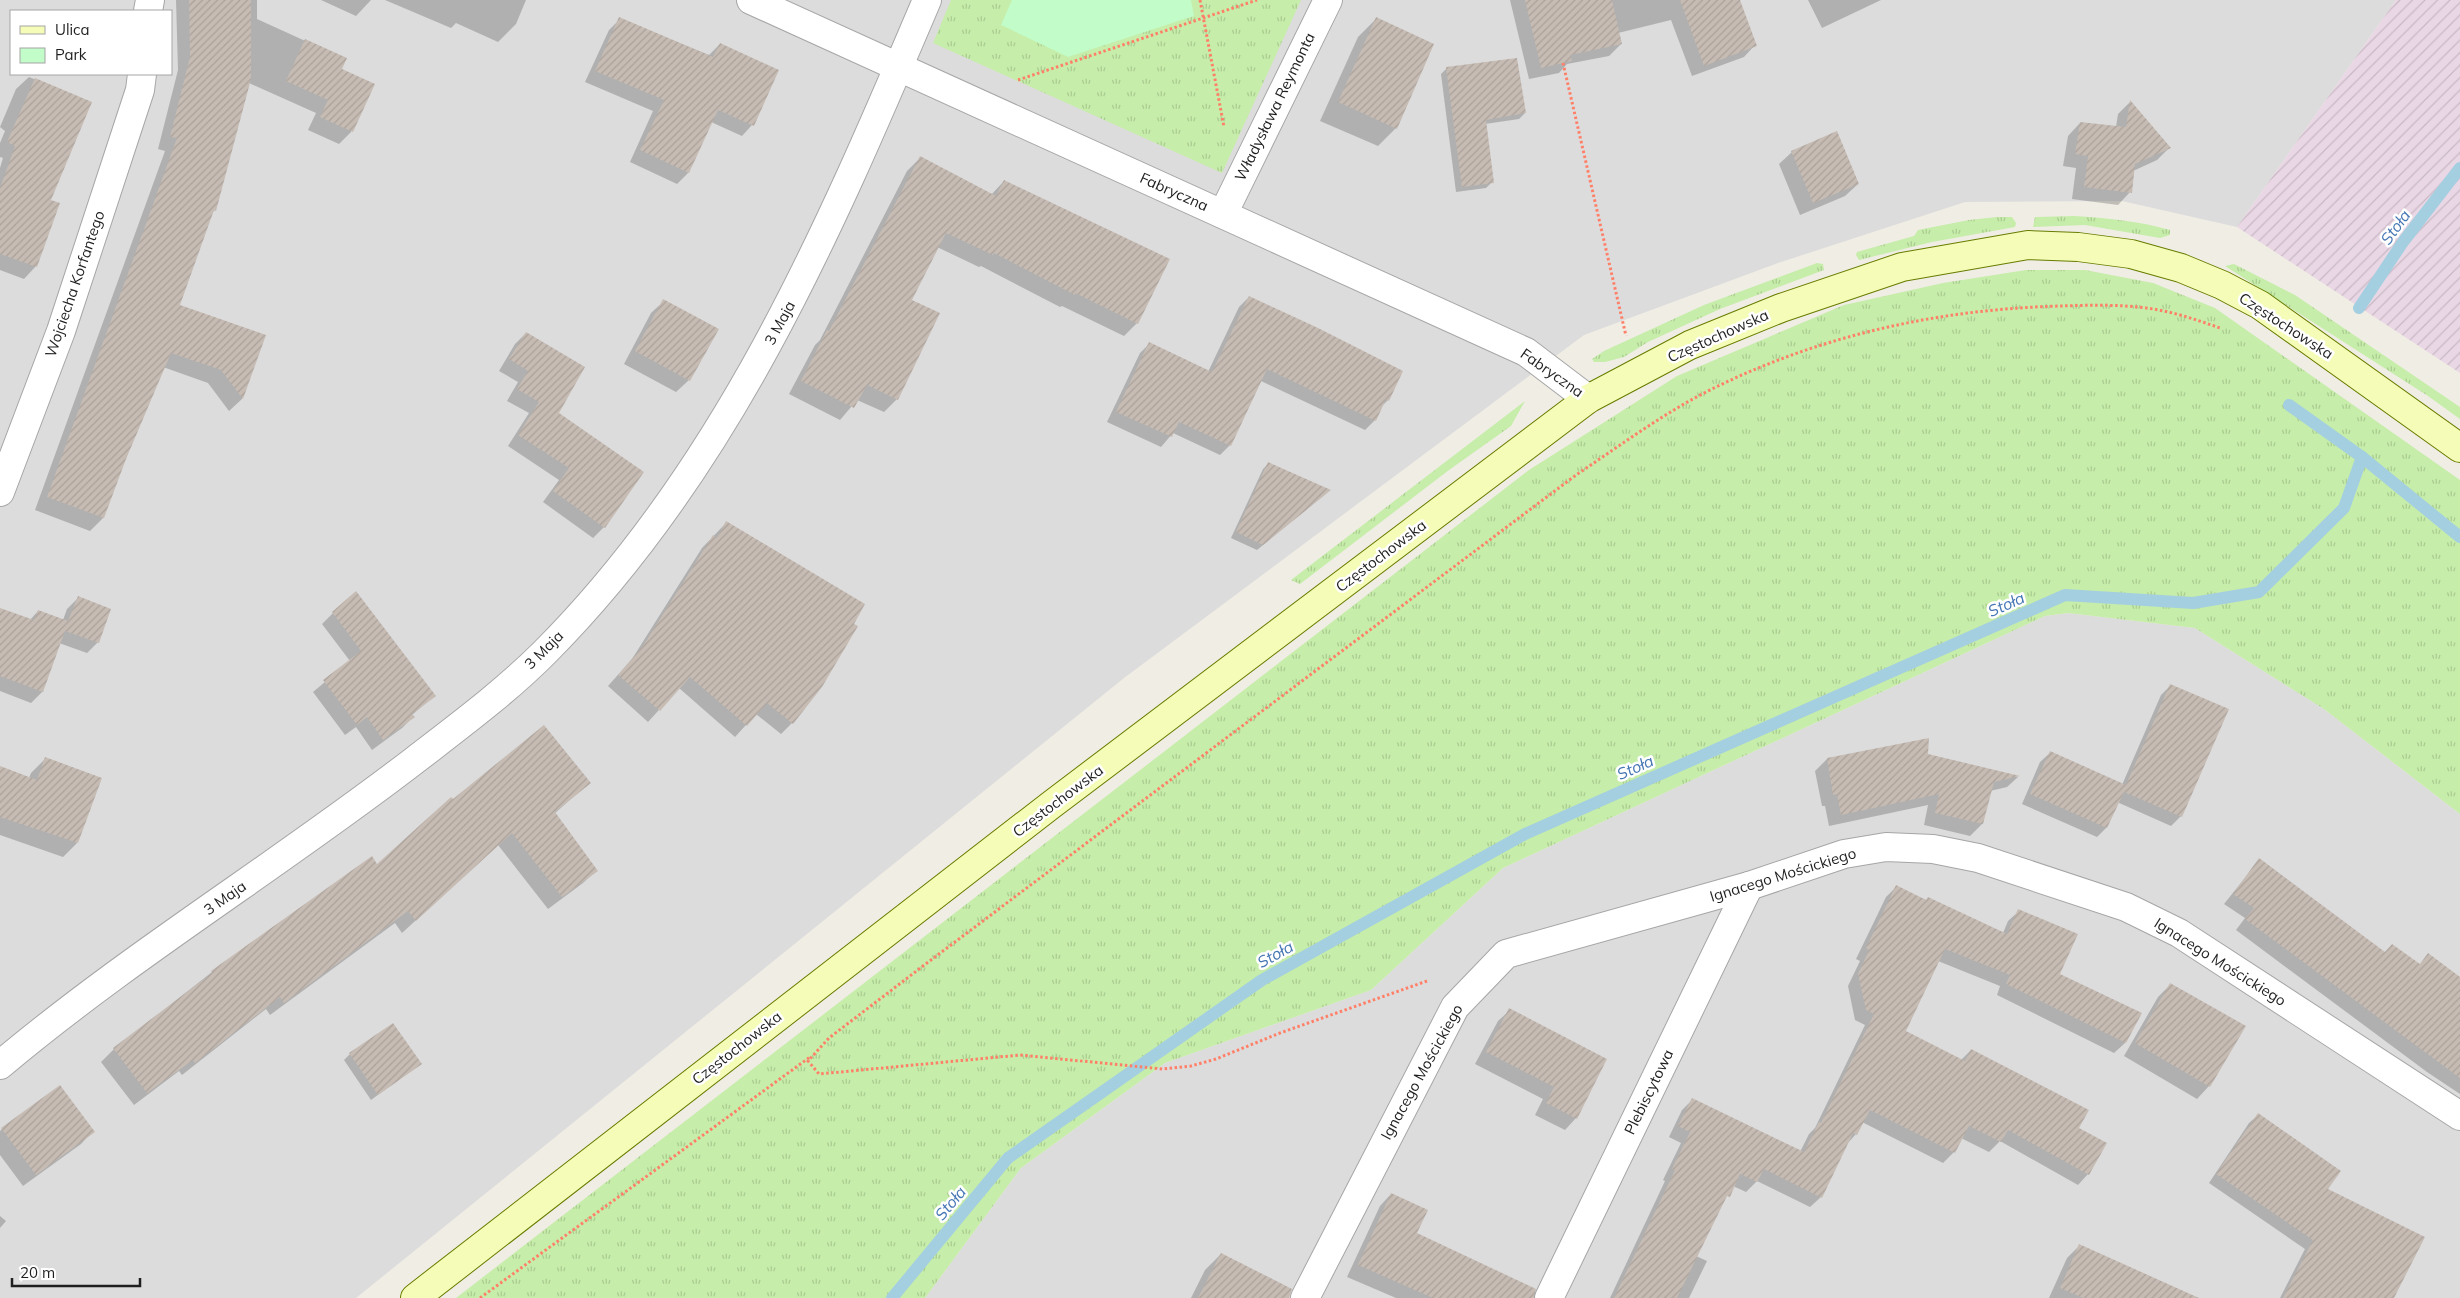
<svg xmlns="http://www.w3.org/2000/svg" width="2460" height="1298" font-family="Mulish,sans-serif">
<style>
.residential{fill:#dddcdc;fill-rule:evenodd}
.industrial{fill:url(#industrial-furrows)}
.grass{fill:url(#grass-tufts)}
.park{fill:#c1fcc9}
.shadow{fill:#0003}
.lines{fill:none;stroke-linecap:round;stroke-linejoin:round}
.stream{stroke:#a4cfe0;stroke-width:12}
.building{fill:url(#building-hatch)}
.street-casing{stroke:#a6a6a6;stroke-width:30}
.secondary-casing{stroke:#687d00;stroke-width:30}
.path{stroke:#ff8068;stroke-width:3;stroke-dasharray:2.5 2.5;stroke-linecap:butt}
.street{stroke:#fff;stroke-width:28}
.secondary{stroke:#f5fcb7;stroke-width:28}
.labels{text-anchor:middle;stroke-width:5;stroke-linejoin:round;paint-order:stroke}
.street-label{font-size:15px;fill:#1f1f1f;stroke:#fff}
.water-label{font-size:16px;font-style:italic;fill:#4677b4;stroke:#fff}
</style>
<defs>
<pattern id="industrial-furrows" width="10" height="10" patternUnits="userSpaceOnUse" patternTransform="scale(1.25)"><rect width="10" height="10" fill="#ead7e5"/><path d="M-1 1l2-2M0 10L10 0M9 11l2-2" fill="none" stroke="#c8b8c4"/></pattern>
<pattern id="grass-tufts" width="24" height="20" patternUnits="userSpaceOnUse" patternTransform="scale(1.25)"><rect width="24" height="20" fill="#c6eda9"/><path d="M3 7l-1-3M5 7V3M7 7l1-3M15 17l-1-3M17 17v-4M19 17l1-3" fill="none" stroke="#aacb91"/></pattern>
<pattern id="building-hatch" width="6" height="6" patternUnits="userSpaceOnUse" patternTransform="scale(1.25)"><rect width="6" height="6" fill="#c6bcb4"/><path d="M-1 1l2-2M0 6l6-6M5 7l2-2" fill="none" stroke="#aaa19a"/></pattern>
</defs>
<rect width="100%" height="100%" fill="#f0ede5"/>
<g class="residential">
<path d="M0 0H2396L2237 227 2122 201 1965 202 1778 263 1584 335 1124 678 356 1298H0ZM11 11H171V74H11Z"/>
<path d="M2068 613 2195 628 2324 709 2460 814V1298H925L1021 1168 1165 1063 1371 990 1503 868 2045 616Z"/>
</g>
<path class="industrial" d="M2396 0H2460V373L2237 227Z"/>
<g class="grass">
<path d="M951 0H1301L1222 173 933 43Z"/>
<path d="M2074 216C2107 218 2139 221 2170 230V235L2160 238 2085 225 2033 227 2035 217Z"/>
<path d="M1997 217H2012L2016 223 2015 227 1932 242 1859 260 1856 255 1857 252 1914 236 1918 230 1969 220Z"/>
<path d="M1817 263 1823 264 1824 270 1720 309 1648 342 1624 357 1605 362H1594L1592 359 1604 351 1704 305Z"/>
<path d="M2234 264 2295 295 2460 407V419L2428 396 2225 266Z"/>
<path d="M2026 270H2085L2153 283 2215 308 2460 480V814L2324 709 2195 628 2068 613 2045 616 1503 868 1371 990 1165 1063 1021 1168 925 1298H456L1529 470 1677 376 1844 305 1943 283Z"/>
<path d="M1525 401 1511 426 1449 470 1300 584 1291 580Z"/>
</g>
<path class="park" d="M1012 0H1191L1194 16 1068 57 1001 25Z"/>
<g class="shadow">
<path d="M176 0H257V19L345 59 340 70 373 85 351 132 339 144 308 130 316 113 249 83 215 210 211 214 178 305 264 336 242 399 229 411 208 383 163 367 124 458 103 518 90 531 35 510 165 151 158 149 178 70Z"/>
<path d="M321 0H371L356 16Z"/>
<path d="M385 0H526L516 24 498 42 456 23 451 28Z"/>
<path d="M1510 0H1738L1755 45 1744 57 1692 76 1671 20 1618 33 1621 44 1609 56 1567 64 1559 73 1529 79Z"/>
<path d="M1808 0H1881L1822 28Z"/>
<path d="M620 19 709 55 720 44 752 125 742 136 711 122 688 173 677 184 630 162 653 111 585 82 609 30Z"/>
<path d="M1376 19 1396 128 1378 146 1320 121 1358 37Z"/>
<path d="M1447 68 1525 113 1519 119 1485 124 1492 182 1486 188 1456 192 1441 74Z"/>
<path d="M29 77 91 103 50 201 36 266 24 279 0 270V168L3 158 0 157V143L5 131 0 127 16 89Z"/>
<path d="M2130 102 2169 148 2157 160 2133 171 2130 192 2118 205 2072 199 2076 168 2063 166 2068 136 2080 123 2116 127 2118 114Z"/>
<path d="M1792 152 1858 184 1845 196 1800 215 1779 164Z"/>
<path d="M920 158 991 195 1004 181 1137 323 1124 336 1062 306 1060 307 981 266 979 267 937 247 910 300 897 399 884 412 857 400 840 420 789 394 815 345 820 340 907 171Z"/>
<path d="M1249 297 1388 400 1381 407 1375 420 1365 430 1261 381 1230 445 1220 455 1173 433 1161 447 1107 422 1140 353 1150 343 1208 372 1239 307Z"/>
<path d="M664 301 689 380 676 392 624 364 651 313Z"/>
<path d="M526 333 604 527 593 538 543 502 559 480 508 446 529 413 507 401 518 382 499 371 515 344Z"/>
<path d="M1269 463 1323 496 1257 550 1231 538 1263 469Z"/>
<path d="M726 523 852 625 792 723 781 734 756 714 735 737 679 688 648 722 608 686 632 659 702 548Z"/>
<path d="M78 598 98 642 87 653 59 643 42 692 31 703 0 691V617L30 620 38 611 63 620 67 609Z"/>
<path d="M333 613 434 696 412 715 413 717 402 728 372 750 356 727 345 735 313 692 350 661 322 624Z"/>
<path d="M2171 685 2227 710 2181 816 2171 826 2117 802 2106 828 2097 837 2022 804 2040 762 2050 753 2122 785 2161 695Z"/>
<path d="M1928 739 1927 755 2018 777 2007 787 1990 791 1982 824 1970 836 1924 825 1928 805 1829 826 1825 806H1822L1815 771 1827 759Z"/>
<path d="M46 758 77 843 63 857 0 835V767L29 778 31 773Z"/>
<path d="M589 783 554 814 596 871 583 883 548 909 498 845 402 933 395 923 270 1015 266 1009 182 1075 179 1071 134 1105 101 1062 114 1049 212 972 377 866 453 801Z"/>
<path d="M2260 859 2384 953 2392 945 2460 1016V1094L2427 1072 2236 930 2245 918 2224 904Z"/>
<path d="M1896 887 2003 933 2008 921 2019 911 2058 975 2141 1013 2125 1043 2114 1053 1997 995 2000 986 1938 961 1904 1031 1961 1060 1971 1050 2078 1128 2088 1174 2078 1185 2000 1141 1989 1152 1961 1138 1954 1152 1943 1163 1862 1122 1856 1134 1847 1144 1821 1197 1810 1207 1757 1181 1746 1192 1733 1186 1722 1203 1696 1256 1707 1261 1689 1298H1610L1665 1181 1663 1180 1681 1143 1669 1137 1682 1110 1692 1100 1800 1152 1809 1134 1815 1128 1865 1025 1855 1020 1848 986 1860 961 1856 959 1886 897Z"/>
<path d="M2171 984 2209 1086 2197 1099 2124 1056 2158 997Z"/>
<path d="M1510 1010 1576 1118 1565 1130 1535 1115 1543 1099 1475 1064 1498 1021Z"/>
<path d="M350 1054 420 1064 371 1100 344 1060Z"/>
<path d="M2258 1115 2327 1190 2393 1298H2280L2305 1249 2209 1183 2249 1123Z"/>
<path d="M2 1129 93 1131 81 1144 23 1186 0 1155V1131Z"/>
<path d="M1391 1194 1416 1234 1501 1298H1396L1347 1277 1380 1206Z"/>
<path d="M0 1216 6 1221 0 1228Z"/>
<path d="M2079 1246 2145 1298H2049L2067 1258Z"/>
<path d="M1221 1254 1261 1298H1191L1205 1270Z"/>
</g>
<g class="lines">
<g class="stream">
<path d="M2359 308 2403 242 2460 168"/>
<path d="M2362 457 2460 537"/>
<path d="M892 1298 1008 1158 1262 980 1525 834 2065 595 2193 603 2259 592 2344 508 2362 457 2289 405"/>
</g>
</g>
<g class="building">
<path d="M189 0H251V79L216 211 214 210 180 305 266 335 243 399 221 370 171 353 126 459 104 518 47 497 177 138 170 137 190 57Z"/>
<path d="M1525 0H1612L1622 44 1570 55 1572 61 1541 68Z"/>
<path d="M1680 0H1740L1757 46 1704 66Z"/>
<path d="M619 17 713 57 720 43 779 70 754 126 718 110 689 173 640 150 664 100 595 71Z"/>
<path d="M1376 17 1434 44 1397 129 1338 102Z"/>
<path d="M305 39 347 58 342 69 375 84 353 132 320 117 328 100 286 81Z"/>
<path d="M1517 58 1526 113 1486 120 1494 183 1462 187 1446 67Z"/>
<path d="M35 78 92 102 51 200 60 203 37 267 0 254V188L15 146 7 142Z"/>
<path d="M2130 100 2171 148 2135 164 2132 193 2084 187 2088 156 2075 154 2080 122 2126 127Z"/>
<path d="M1837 131 1859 184 1813 203 1791 151Z"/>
<path d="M920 156 996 196 1004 180 1170 259 1138 324 1075 293V295L994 253 993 255 946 233 912 300 940 313 898 400 867 385 854 408 801 381 827 330 829 331Z"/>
<path d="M1249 296 1318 328 1403 371 1389 401 1386 399 1376 421 1267 369 1231 446 1179 422 1172 437 1116 412 1149 342 1212 372Z"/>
<path d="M663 299 719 329 690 381 635 351Z"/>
<path d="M526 332 585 367 559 413 644 472 605 528 553 491 569 468 518 435 539 402 517 389 528 371 509 359Z"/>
<path d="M1268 462 1331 490 1263 545 1236 532Z"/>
<path d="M726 521 865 604 854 624 858 626 822 687 793 724 767 703 747 726 690 677 660 711 618 675 643 646 713 535 717 538Z"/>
<path d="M356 591 436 696 412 714 415 717 383 740 367 717 357 725 323 680 361 651 332 612Z"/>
<path d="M78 596 111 609 99 643 65 631 43 692 0 676V608L34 620 38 610 68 621Z"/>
<path d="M2170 684 2229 709 2182 817 2124 792 2107 828 2030 794 2050 751 2126 785Z"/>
<path d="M544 725 591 783 555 812 598 871 562 897 512 833 416 921 408 911 284 1003 280 997 195 1063 193 1060 147 1093 113 1048 212 973 211 971 372 856 377 864 451 797 453 799Z"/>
<path d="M1929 738 1928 754 2020 776 1994 782 1983 824 1935 813 1939 794 1841 815 1837 794 1833 795 1827 758Z"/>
<path d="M45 757 102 778 78 843 0 817V766L37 780Z"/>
<path d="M2259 858 2385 952 2392 944 2420 964 2428 953 2460 977V1078L2245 919 2254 908 2233 894Z"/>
<path d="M1896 885 1926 900 1928 897 2007 934 2018 909 2078 934 2060 974 2142 1013 2126 1043 2006 984 2010 975 1945 949 1906 1031 1965 1061 1971 1049 2089 1110 2079 1128 2107 1143 2089 1175 2008 1130 2001 1142 1969 1126 1955 1153 1870 1110 1857 1135 1853 1133 1822 1198 1764 1169 1757 1182 1740 1174 1730 1197 1727 1196 1677 1298H1614L1675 1170 1672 1169 1690 1132 1678 1126 1692 1098 1804 1152 1819 1122 1821 1123 1874 1014 1866 1010 1858 974 1869 950 1866 948Z"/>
<path d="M2170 983 2246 1026 2210 1087 2135 1043Z"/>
<path d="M1509 1008 1607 1059 1577 1119 1546 1103 1554 1087 1486 1052Z"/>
<path d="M393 1023 422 1064 378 1095 349 1053Z"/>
<path d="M60 1085 95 1132 36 1175 1 1128Z"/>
<path d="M2258 1113 2341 1171 2328 1189 2425 1237 2394 1298H2283L2313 1240 2216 1174Z"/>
<path d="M1391 1193 1428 1210 1417 1233 1536 1289 1534 1298H1433L1358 1265Z"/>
<path d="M2079 1244 2199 1298H2083L2060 1288Z"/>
<path d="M1221 1253 1292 1289 1289 1298H1198Z"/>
</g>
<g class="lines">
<g class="street-casing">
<g id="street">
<path d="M751 0 1526 352 1588 399"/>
<path d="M148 11 150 0"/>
<path d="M1223 214 1328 0"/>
<path d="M0 492 61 331 140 90 142 74"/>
<path d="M0 1065C131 955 279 865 415 760 459 726 505 692 544 653 726 471 828 233 927 0"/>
<path d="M1305 1298 1455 1007 1506 954 1749 886 1844 854 1886 847 1933 849 1978 858 2126 907 2179 933 2460 1116"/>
<path d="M1549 1298 1749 886"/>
</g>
</g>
<g class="secondary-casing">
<path id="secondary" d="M415 1298 1051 805 1588 399 1690 345 1781 308 1902 267 2028 245 2078 247 2131 254 2181 268 2222 285 2260 305 2460 448"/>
</g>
<g class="path">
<path d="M1200 0 1224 127"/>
<path d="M1563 63 1626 336"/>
<path d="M1018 80 1257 0"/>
<path d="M1427 981 1280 1033 1216 1059 1191 1066 1163 1069 1020 1055 819 1074 808 1061 829 1038 923 966 1576 475C1621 445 1665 412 1714 388 1822 335 1940 309 2061 306 2093 305 2127 304 2159 310 2180 314 2200 321 2220 328"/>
<path d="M480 1298 810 1057"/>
</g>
<use href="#street" class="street"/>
<use href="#secondary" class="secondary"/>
</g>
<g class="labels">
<g class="street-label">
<text transform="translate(1275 107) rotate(-64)" y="5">Władysława Reymonta</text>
<text transform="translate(1174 192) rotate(24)" y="5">Fabryczna</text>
<text transform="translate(75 284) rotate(-71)" y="5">Wojciecha Korfantego</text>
<text transform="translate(780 323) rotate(-62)" y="5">3 Maja</text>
<text transform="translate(2286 326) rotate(33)" y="5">Częstochowska</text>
<text transform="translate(1718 336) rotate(-24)" y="5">Częstochowska</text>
<text transform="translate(1552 373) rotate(35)" y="5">Fabryczna</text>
<text transform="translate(1381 556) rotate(-37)" y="5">Częstochowska</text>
<text transform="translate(544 650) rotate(-45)" y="5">3 Maja</text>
<text transform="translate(1058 801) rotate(-37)" y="5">Częstochowska</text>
<text transform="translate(1783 875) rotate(-17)" y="5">Ignacego Mościckiego</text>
<text transform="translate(225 898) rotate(-35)" y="5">3 Maja</text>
<text transform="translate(2220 962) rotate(32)" y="5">Ignacego Mościckiego</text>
<text transform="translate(737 1048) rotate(-38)" y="5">Częstochowska</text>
<text transform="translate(1422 1072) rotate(-61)" y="5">Ignacego Mościckiego</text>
<text transform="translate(1649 1092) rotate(-64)" y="5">Plebiscytowa</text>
</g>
<g class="water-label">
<text transform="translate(2395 227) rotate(-54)" y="6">Stoła</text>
<text transform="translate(2006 604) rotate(-24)" y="6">Stoła</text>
<text transform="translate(1635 767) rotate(-24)" y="6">Stoła</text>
<text transform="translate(1275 954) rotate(-29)" y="6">Stoła</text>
<text transform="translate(950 1203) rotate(-50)" y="6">Stoła</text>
</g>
</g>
<rect x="10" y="10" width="162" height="65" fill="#ffffff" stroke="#a5a5a5"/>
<rect x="20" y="26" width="25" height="8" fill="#f5fcb7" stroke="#a5a5a5"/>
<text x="55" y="35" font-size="15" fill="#1f1f1f">Ulica</text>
<rect x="20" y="48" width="25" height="15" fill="#c1fcc9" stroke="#a5a5a5"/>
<text x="55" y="60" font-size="15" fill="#1f1f1f">Park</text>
<path d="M12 1278v8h128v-8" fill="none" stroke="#1f1f1f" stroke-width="2.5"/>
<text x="20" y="1278" font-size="15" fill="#1f1f1f" stroke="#ffffff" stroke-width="4" paint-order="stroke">20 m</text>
</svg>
